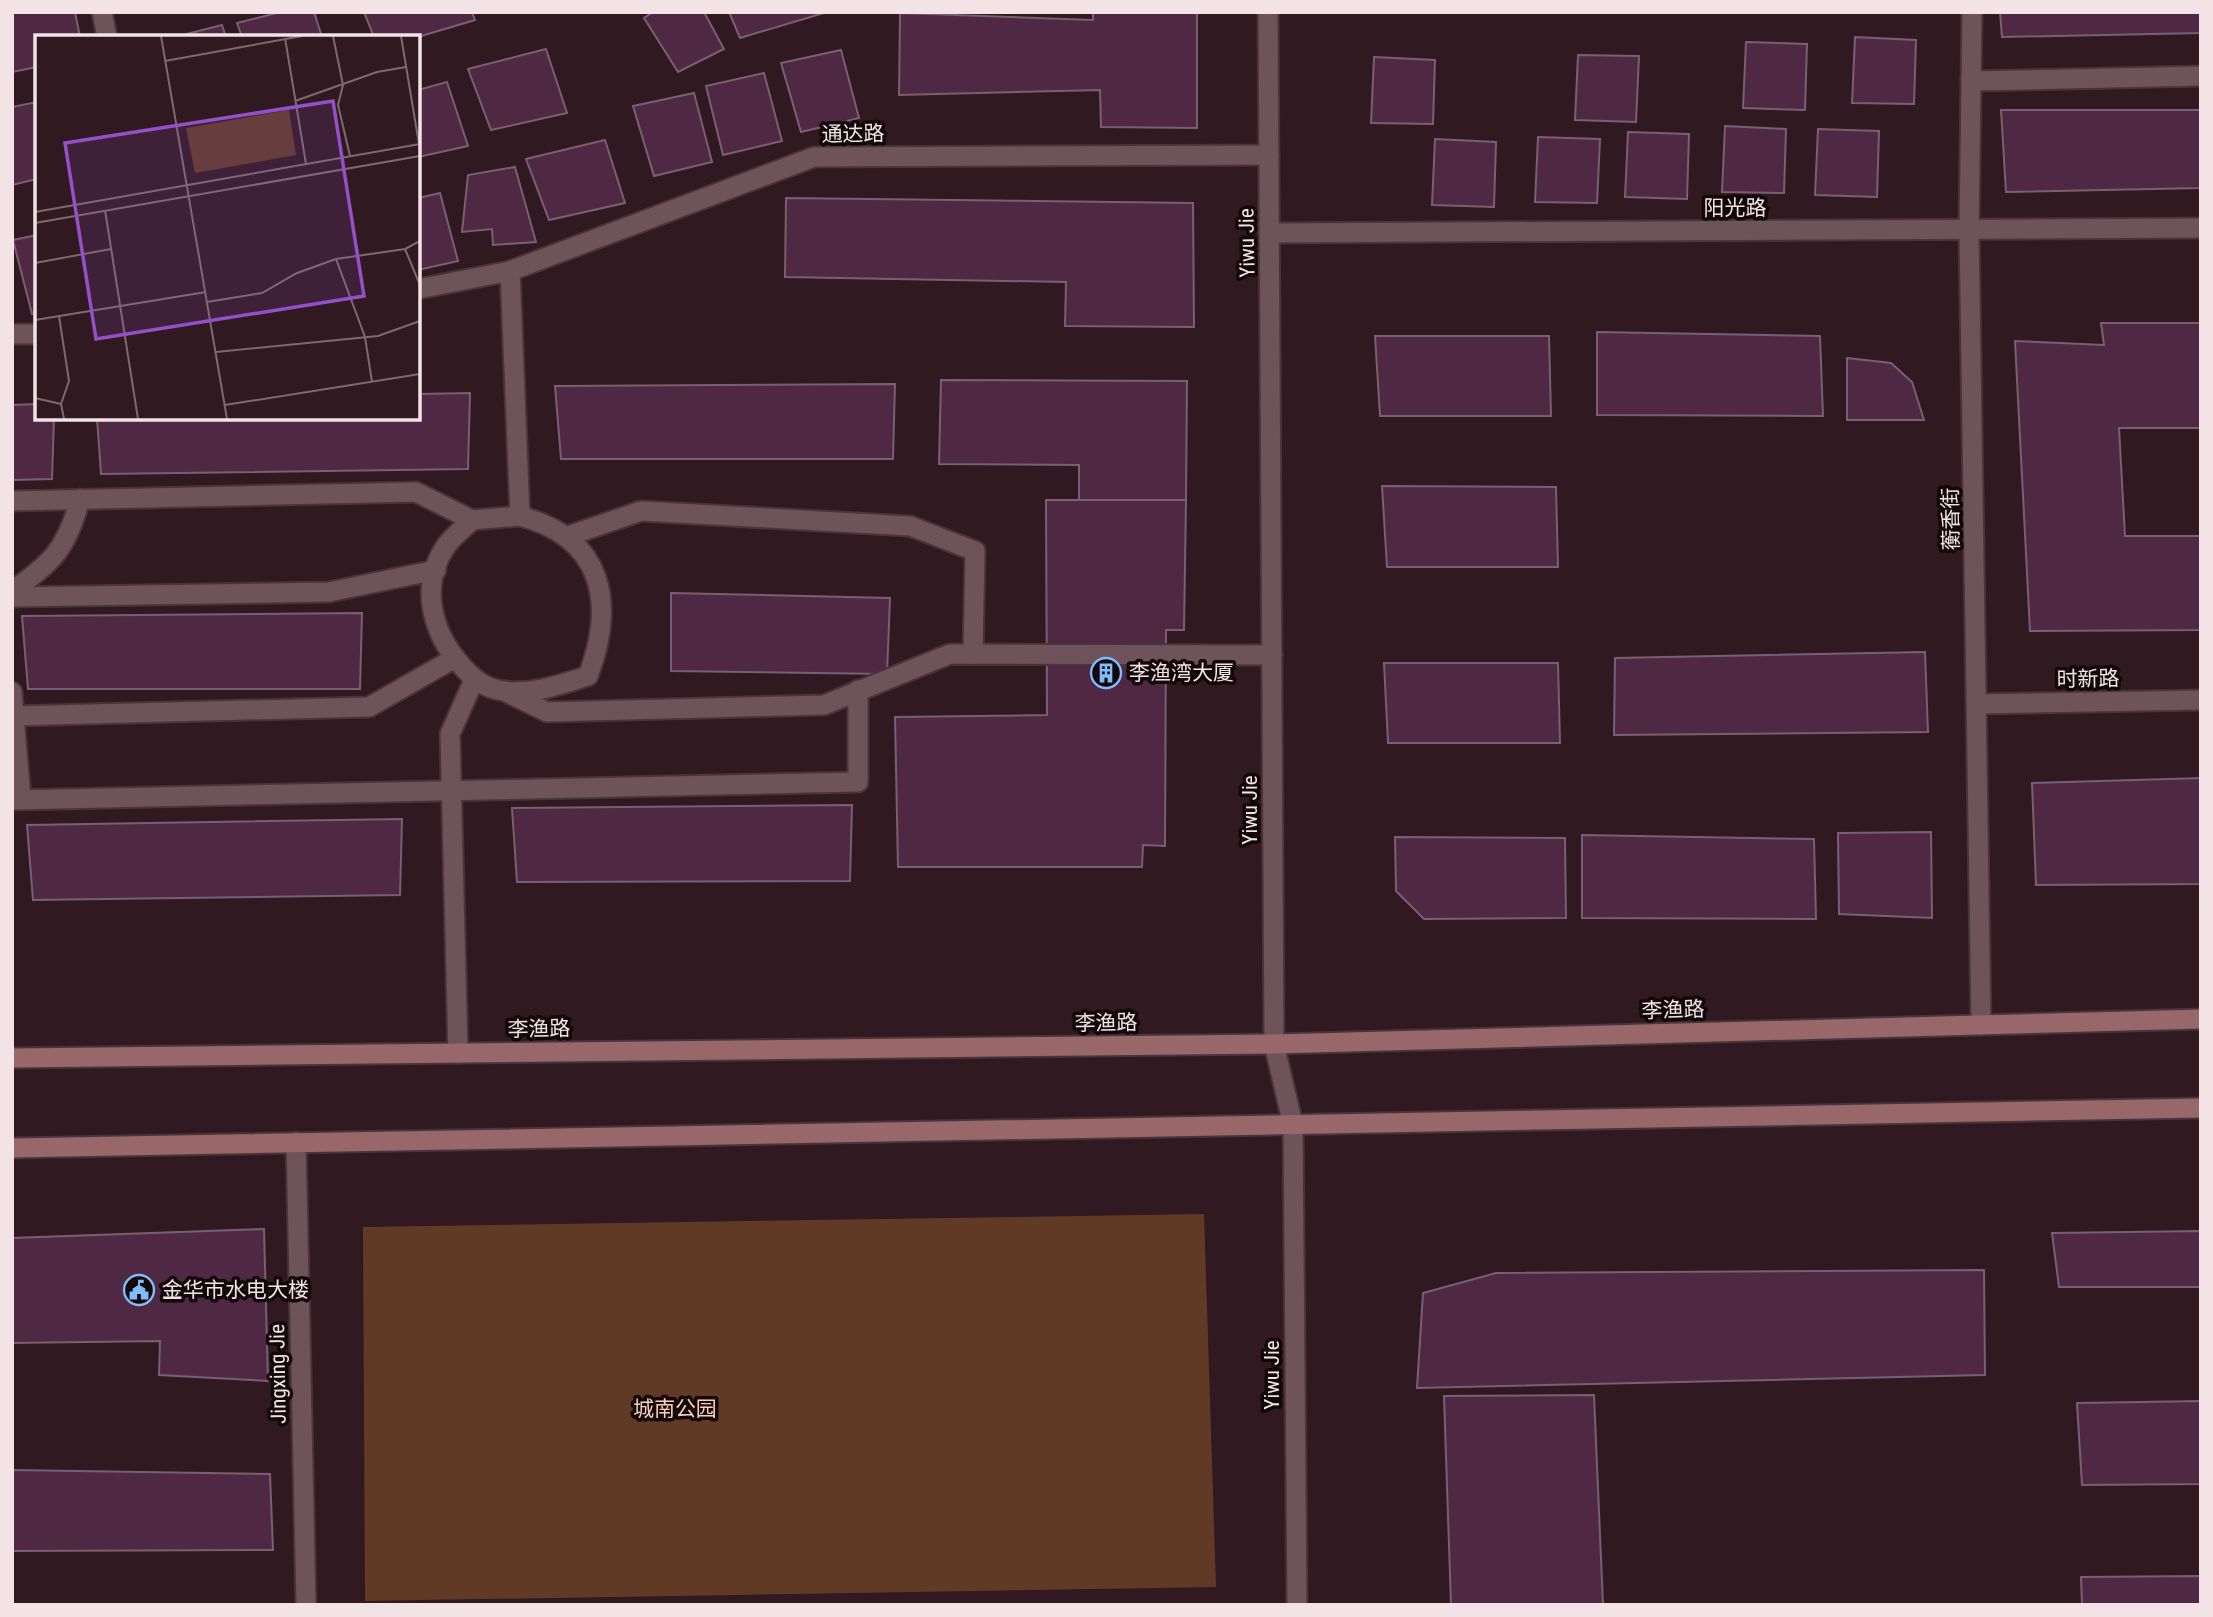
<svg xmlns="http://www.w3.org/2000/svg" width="2213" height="1617" font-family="'Roboto Condensed','Noto Sans SC',sans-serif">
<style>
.green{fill:#613a26}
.building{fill:#4f2944;stroke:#786070;stroke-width:2}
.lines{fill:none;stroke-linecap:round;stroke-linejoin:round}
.service-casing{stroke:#47353a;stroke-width:23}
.minor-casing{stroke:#47353a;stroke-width:23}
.tertiary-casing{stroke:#47353a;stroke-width:23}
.secondary-casing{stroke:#47353a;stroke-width:23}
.service{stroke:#6f535a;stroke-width:19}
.minor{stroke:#6f535a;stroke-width:19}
.tertiary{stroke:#6f535a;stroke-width:19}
.secondary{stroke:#98676a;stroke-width:19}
.labels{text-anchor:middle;stroke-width:7;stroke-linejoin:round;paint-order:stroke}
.street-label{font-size:21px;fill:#f3e2e6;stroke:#12080a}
.poi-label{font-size:21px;fill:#f3e2e6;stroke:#12080a;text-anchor:start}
.park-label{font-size:21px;fill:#fdcfba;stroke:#12080a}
.inset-road{fill:none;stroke:#7e696f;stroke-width:2}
.view{fill:#9350c7;fill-opacity:0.15;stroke:#9350c7;stroke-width:3.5}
.inset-edge{fill:none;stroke:#f3e2e6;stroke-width:3.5}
</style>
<rect width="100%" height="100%" fill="#301920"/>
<path class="green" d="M1204 1214 1216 1587 365 1601 363 1227Z"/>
<g class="building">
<path d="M12 12H75L80 37H37V67L12 72Z"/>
<path d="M281 12H314L322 37H242L237 23Z"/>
<path d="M364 12H472L475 20 418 37H374Z"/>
<path d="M653 12H704L724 49 678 72 644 18Z"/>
<path d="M729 12H827L740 38Z"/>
<path d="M1093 12H1197V128L1101 127 1100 90 899 95 900 13 1093 20Z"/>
<path d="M2000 12H2201V33L2002 37Z"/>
<path d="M222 25 226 37H175Z"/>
<path d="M1855 37 1916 40 1914 104 1852 103Z"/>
<path d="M1746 42 1807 44 1805 110 1743 108Z"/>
<path d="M546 49 567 113 491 130 468 69Z"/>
<path d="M841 50 859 118 801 132 781 63Z"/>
<path d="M1578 55 1639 56 1636 122 1575 120Z"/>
<path d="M1374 57 1435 60 1433 124 1371 123Z"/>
<path d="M764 73 782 141 723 155 706 86Z"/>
<path d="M447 82 468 146 418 157V90Z"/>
<path d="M694 93 712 162 654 176 633 106Z"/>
<path d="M37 102V179L12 185V107Z"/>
<path d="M2001 110H2201V188L2006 192Z"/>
<path d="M1725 126 1786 129 1784 193 1722 192Z"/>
<path d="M1818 129 1879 131 1877 197 1815 195Z"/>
<path d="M1628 132 1689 134 1687 199 1625 197Z"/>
<path d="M1538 137 1600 139 1597 203 1535 202Z"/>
<path d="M1435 139 1496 142 1494 207 1432 205Z"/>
<path d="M605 140 625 203 549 220 526 159Z"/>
<path d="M515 167 536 242 493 245 492 229 462 232 468 175Z"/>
<path d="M440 193 458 261 418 270V198Z"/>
<path d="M786 198 1193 203 1194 327 1065 326 1066 282 785 277Z"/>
<path d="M37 235V313L32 314 13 240Z"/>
<path d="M2101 323H2201V428H2119L2125 536H2201V630L2030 631 2015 341 2104 345Z"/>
<path d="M1597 332 1820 336 1823 416 1597 415Z"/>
<path d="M1375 336H1549L1551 416H1380Z"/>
<path d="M1847 358 1891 363 1912 382 1924 420H1847Z"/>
<path d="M941 380 1187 381 1186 500 1079 501V465L939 464Z"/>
<path d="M895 384 893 459H561L555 386Z"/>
<path d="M470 393 468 469 101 474 97 418H418V394Z"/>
<path d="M37 404V418H54L52 479 12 480V405Z"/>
<path d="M1382 486 1556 487 1558 567H1387Z"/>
<path d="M1046 500H1186L1184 630H1166L1165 846 1143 845 1142 867H898L895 717 1047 715Z"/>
<path d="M671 593 890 598 887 674 671 671Z"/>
<path d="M362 613 360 689H28L22 616Z"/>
<path d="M1925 652 1928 732 1614 735 1615 658Z"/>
<path d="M1384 663H1558L1560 743H1388Z"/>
<path d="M2201 778V884L2036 885 2032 783Z"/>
<path d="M852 805 850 881 517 882 512 808Z"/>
<path d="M402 819 400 895 33 900 27 825Z"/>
<path d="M1931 832 1932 918 1839 914 1838 833Z"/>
<path d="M1582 835 1814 839 1816 919 1582 918Z"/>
<path d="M1395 837 1565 838 1566 918 1424 919 1396 891Z"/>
<path d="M264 1229 268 1381 159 1375 160 1341 12 1343V1238Z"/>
<path d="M2201 1231V1287H2059L2052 1233Z"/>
<path d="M1984 1270 1985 1375 1417 1388 1423 1293 1496 1273Z"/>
<path d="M1594 1395 1603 1605H1451L1444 1396Z"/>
<path d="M2201 1401V1484L2082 1485 2077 1403Z"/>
<path d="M12 1470 270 1474 273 1550 12 1551Z"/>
<path d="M2201 1576V1605H2082L2081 1577Z"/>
</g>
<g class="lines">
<g class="service-casing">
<g id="service">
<path d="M1971 81 2201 76"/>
<path d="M510 271 520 516"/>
<path d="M12 501 416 492 472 520"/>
<path d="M520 516C603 538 616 602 588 676 562 684 532 695 504 691 485 689 472 678 460 664 432 632 419 585 446 546 452 537 464 528 472 520Z"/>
<path d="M568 536 641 511 910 526 975 551 973 654"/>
<path d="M12 591C53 562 67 548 80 499"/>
<path d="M12 597 329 592 436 570"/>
<path d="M504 691 547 712 824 705 950 654 1272 655"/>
<path d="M12 692 21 799"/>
<path d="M12 716 369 707 455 658"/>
<path d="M12 800 858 782V690"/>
<path d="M458 1053 450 734 474 680"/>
</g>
</g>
<g class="minor-casing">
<g id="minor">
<path d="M102 12 107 37"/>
<path d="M1972 12 1969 230 1981 1025"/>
<path d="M1269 233 2201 228"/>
<path d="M418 289 510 271 814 157 1269 155"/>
<path d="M12 334H37"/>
<path d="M1977 704 2201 700"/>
<path d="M296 1142 306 1605"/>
</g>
</g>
<g class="tertiary-casing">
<path id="tertiary" d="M1268 12 1274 1044 1293 1125 1297 1605"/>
</g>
<g class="secondary-casing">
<g id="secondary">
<path d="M12 1058 1274 1044 2201 1019"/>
<path d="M12 1148 2201 1108"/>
</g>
</g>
<use href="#service" class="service"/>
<use href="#minor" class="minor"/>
<use href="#tertiary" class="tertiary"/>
<use href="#secondary" class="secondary"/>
</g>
<defs>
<g id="building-ring" transform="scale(1.575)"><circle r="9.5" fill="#12080a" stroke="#7fbdfa" stroke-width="1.5"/><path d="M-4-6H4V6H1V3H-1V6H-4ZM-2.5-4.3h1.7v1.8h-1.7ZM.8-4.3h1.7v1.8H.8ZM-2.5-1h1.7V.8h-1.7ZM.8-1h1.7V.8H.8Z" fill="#7fbdfa"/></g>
<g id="civic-ring" transform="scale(1.575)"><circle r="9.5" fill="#12080a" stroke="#7fbdfa" stroke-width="1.5"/><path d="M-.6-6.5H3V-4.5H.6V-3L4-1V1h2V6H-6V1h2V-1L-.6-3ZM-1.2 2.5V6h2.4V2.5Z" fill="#7fbdfa"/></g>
</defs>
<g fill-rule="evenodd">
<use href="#building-ring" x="1106" y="673"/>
<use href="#civic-ring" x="139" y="1290"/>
</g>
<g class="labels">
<g class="street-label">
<text transform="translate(853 134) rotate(-1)" y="7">通达路</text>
<text x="1735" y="215">阳光路</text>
<text transform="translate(1247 243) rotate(-91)" y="7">Yiwu Jie</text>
<text transform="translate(1951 519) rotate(-91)" y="7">蘅香街</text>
<text transform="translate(2088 679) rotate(-1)" y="7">时新路</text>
<text transform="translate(1250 810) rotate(-90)" y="7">Yiwu Jie</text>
<text transform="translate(1673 1010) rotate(-2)" y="7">李渔路</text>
<text transform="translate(1106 1023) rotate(-1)" y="7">李渔路</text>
<text transform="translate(539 1029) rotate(-1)" y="7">李渔路</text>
<text transform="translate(278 1374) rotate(-91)" y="7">Jingxing Jie</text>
<text transform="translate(1272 1375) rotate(-90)" y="7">Yiwu Jie</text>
</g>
<g class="poi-label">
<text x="1129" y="680">李渔湾大厦</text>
<text x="162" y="1297">金华市水电大楼</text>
</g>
<g class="park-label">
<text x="675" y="1416">城南公园</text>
</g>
</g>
<g transform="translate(35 35)">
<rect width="385" height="385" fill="#301920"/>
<path d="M254 75 261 120 160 138 151 93Z" fill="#613a26"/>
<path class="inset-road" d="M126 1 192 384M298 1 308 50 303 70 315 121M366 1 384 109M250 3 271 129M130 26 267 1M260 66 342 37 371 32M70 175 103 384M0 177 385 109M0 188 385 121M370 214 385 250M301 224 330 302 337 347M0 228 76 214M172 267 227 258 262 238 301 224 370 214 385 206M24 281 34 346 26 369 29 384M0 285 171 257M181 317 343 301 385 286M0 363 26 369M190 370 385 339"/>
<path class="view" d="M298 66 329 261 61 304 30 108Z"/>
<rect width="385" height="385" class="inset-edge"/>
</g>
<rect width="2213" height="1617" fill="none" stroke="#f3e2e6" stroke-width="28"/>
</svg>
